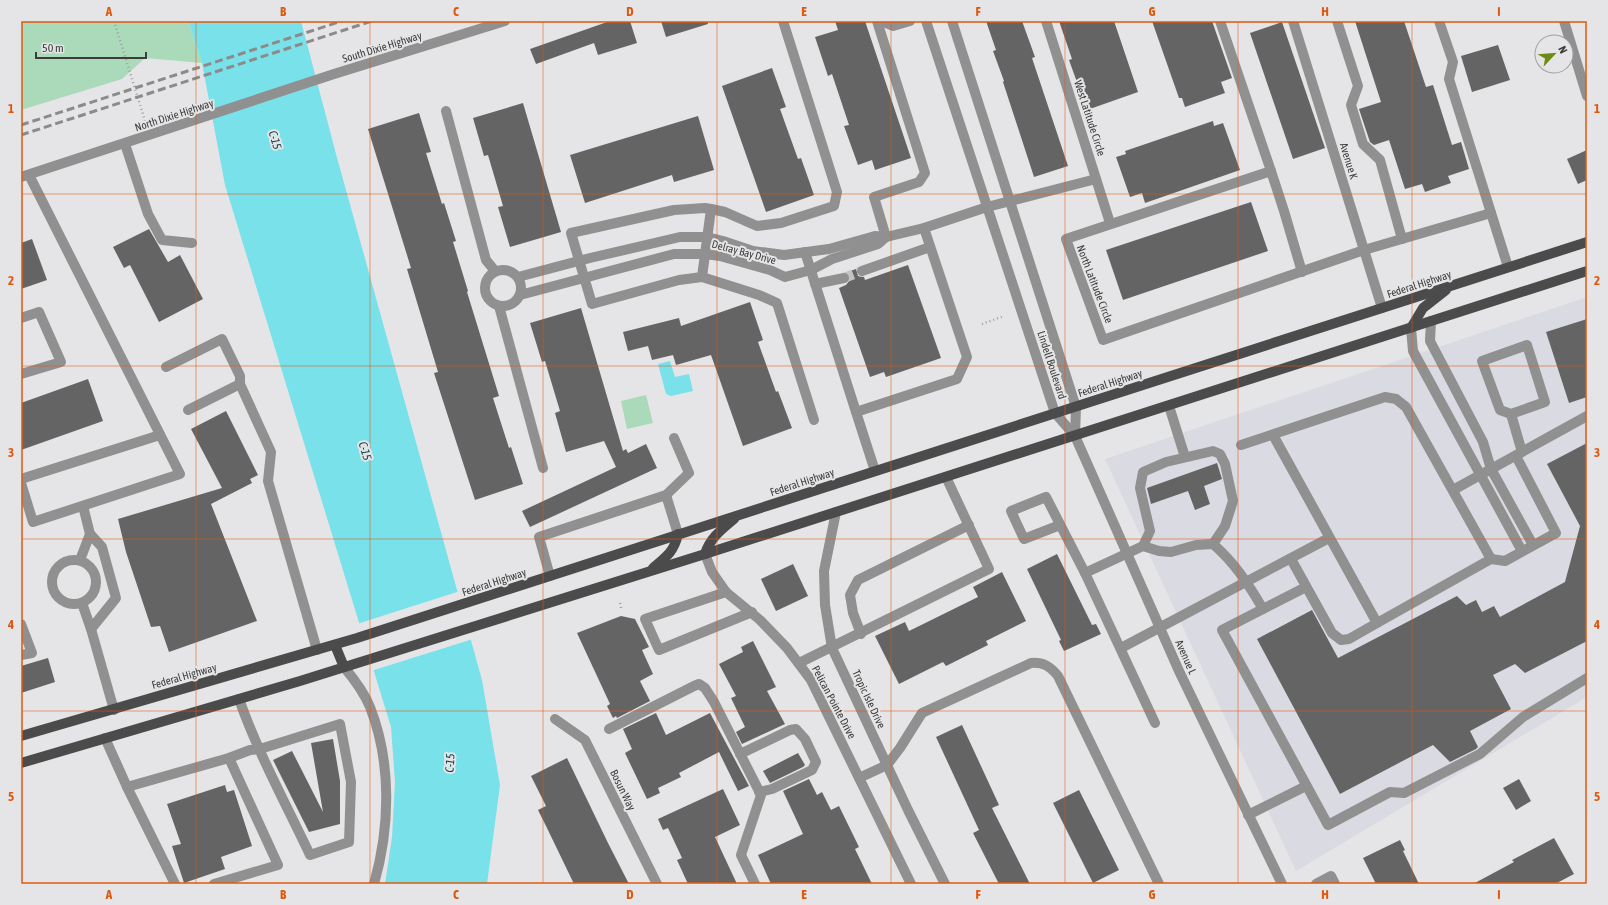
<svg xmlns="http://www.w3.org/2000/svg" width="1608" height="905" font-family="'Asap Condensed',sans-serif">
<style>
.built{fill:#dadae3}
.green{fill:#abdabb}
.water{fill:#78e1ea}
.pier{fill:#e5e5e7}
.building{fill:#646465}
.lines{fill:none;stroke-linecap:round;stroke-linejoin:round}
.minor-tunnel{stroke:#c3c3c5;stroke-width:10;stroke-dasharray:10 5;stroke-linecap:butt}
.path{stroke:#9f9fa0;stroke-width:2.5;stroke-dasharray:1 3;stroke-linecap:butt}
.minor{stroke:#919090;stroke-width:10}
.major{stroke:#4c4b4b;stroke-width:10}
.rail{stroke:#8b8b8b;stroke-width:3;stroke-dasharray:8 4;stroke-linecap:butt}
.grid{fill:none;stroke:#df580e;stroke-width:1;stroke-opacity:0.55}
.labels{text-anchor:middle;stroke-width:4;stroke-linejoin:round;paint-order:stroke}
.street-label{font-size:11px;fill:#3c3c3c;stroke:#e5e5e7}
.water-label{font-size:12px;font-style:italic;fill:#093d41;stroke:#e5e5e7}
.neatline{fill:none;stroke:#df580e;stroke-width:1.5}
.grid-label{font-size:13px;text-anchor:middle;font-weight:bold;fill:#df580e}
</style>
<rect width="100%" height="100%" fill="#e5e5e7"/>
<path class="built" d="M1587 297V697L1296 871 1105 459Z"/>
<g class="green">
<path d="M21 21H188L202 63 145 58 122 79 21 110Z"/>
<path d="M646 395 653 423 627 429 621 401Z"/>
</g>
<g class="water">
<path d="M188 21H301L336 154 482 680 500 785 487 884H385L392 837 395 782 391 727 225 185 202 63Z"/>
<path d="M670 361 675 377 689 374 693 391 671 396 666 394 658 364Z"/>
</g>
<path class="pier" d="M460 591 473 639 371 671 357 624Z"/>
<g class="building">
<path d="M610 21H630L637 43 598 55 594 43 536 64 530 49Z"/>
<path d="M661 21H707L708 24 666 37Z"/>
<path d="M835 21H865L911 158 875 170 872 160 858 165 844 126 849 125 832 74 828 76 815 37 838 30Z"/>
<path d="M986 21H1022L1035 57 1032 58 1068 166 1034 177 1003 82 1004 81 993 51 996 50Z"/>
<path d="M1059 21H1114L1138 92 1087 110 1069 60 1072 59Z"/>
<path d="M1152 21H1212L1232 78 1221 82 1225 93 1185 107 1182 98H1179Z"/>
<path d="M1355 21H1404L1426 87 1433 85 1452 145 1461 142 1469 169 1448 176 1451 183 1425 192 1422 184 1405 189 1389 140 1374 145 1370 142 1359 109 1381 102Z"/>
<path d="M1282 22 1325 148 1293 159 1250 33Z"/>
<path d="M1498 45 1510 80 1472 92 1461 56Z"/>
<path d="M772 68 786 107 780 109 798 159 801 158 814 195 766 212 722 86Z"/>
<path d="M523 103 561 232 510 247 498 207 503 206 488 155 484 156 473 118Z"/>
<path d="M419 113 431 152 426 153 442 204 444 203 456 241 453 242 468 291 467 292 499 396 493 398 509 448 511 447 523 484 475 500 434 373 438 372 407 269 411 268 368 129Z"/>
<path d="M698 116 714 170 674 182 672 175 585 203 570 155Z"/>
<path d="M1213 121 1214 126 1223 123 1240 170 1145 203 1142 193 1130 197 1116 157 1126 154 1125 151Z"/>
<path d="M1587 150V180L1578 184 1567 159Z"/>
<path d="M1251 202 1268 251 1123 300 1106 250Z"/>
<path d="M149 229 168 262 180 255 203 299 159 322 130 265 124 268 113 247Z"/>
<path d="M32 239 47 280 21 289V243Z"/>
<path d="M908 265 941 358 886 377 884 372 870 377 839 288 846 285 850 280V276L847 272 856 269 858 276 864 277 865 280Z"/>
<path d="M750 302 763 340 758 342 776 392 778 391 792 428 743 446 711 355 676 365 673 355 652 360 648 346 628 351 623 332 679 318 681 326Z"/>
<path d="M581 308 623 451 626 449 628 453 646 444 657 468 530 527 522 511 616 467 604 441 566 452 555 413 560 411 545 361 542 362 530 323Z"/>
<path d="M1587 319V397L1569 403 1546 332Z"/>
<path d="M88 379 103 421 21 450V403Z"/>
<path d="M226 411 258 475 250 479 252 483 211 504 257 621 169 652 160 626 151 627 126 552 118 519 222 488 191 429Z"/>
<path d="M1587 443V641L1525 673 1515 664 1493 675 1511 709 1470 731 1478 747 1476 749 1450 762 1433 745 1340 794 1257 639 1312 610 1338 658 1457 596 1466 605 1476 600 1482 612 1494 606 1500 617 1565 582 1580 526 1547 464Z"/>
<path d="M1217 463 1222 479 1204 486 1210 504 1195 510 1188 491 1151 504 1147 488Z"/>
<path d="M1057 554 1092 625 1096 624 1101 634 1064 651 1059 641 1061 640 1027 569Z"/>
<path d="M793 564 808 596 776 611 761 579Z"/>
<path d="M1002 572 1026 621 986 641 988 645 946 666 943 662 899 684 875 636 905 622 909 631 978 597 973 587Z"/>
<path d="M621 616 635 619 649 647 642 650 653 674 640 681 650 701 617 718 616 716 613 718 607 706 610 704 577 633Z"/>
<path d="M753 641 776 687 767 691 785 724 742 744 736 732 745 727 731 698 736 696 719 664 743 652 741 647Z"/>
<path d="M48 658 55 682 21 693V666Z"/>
<path d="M656 713 666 735 710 713 749 786 738 791 719 752 679 773 681 777 658 788 660 793 647 799 625 753 632 749 623 729Z"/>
<path d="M962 725 999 805 992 808 1030 884H999L973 833 979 830 936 737Z"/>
<path d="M333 739 340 781V824L309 832 273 760 292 751 323 812 311 743Z"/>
<path d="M798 753 805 765 803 767 770 783 763 771Z"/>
<path d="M567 758 608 843 629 884H574L547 828 538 810 546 806 531 776Z"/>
<path d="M809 779 817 795 822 792 831 810 839 806 859 847 855 849 872 884H771L758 855 803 834 783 791Z"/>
<path d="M1519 779 1531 801 1516 810 1503 788Z"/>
<path d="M225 785 227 792 234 790 252 846 221 857 225 869 184 883 172 846 181 844 167 804Z"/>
<path d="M723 789 740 825 715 837 737 884H688L677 860 682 858 668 828 663 830 658 819Z"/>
<path d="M1079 790 1119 870 1093 883 1053 803Z"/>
<path d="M1554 838 1574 874 1555 884H1473L1514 862 1512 860Z"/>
<path d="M1400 840 1405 850 1403 851 1419 884H1376L1363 858Z"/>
</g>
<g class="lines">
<path class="minor-tunnel" d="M844 278 862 271"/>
<g class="path">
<path d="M114 21 146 124"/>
<path d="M982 324 1004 316"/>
<path d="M620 603 621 608"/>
</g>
<g class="minor">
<path d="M783 21 837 192 834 206 781 223 757 226 725 212 711 209 705 208 674 210 571 233 592 304 679 280 702 277 759 295 777 303 814 420"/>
<path d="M877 21 925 173 919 182 874 197 886 237"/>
<path d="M881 21 893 26 910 21"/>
<path d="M926 21 1055 413 1075 436 1179 671 1282 884"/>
<path d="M952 21 1076 407 1075 436"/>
<path d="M1046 21 1110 223"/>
<path d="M1220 21 1271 171 1066 239 1103 340 1364 250 1491 213"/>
<path d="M1293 21 1382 308"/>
<path d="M1337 21 1358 86 1351 105 1363 144 1380 160 1402 239"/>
<path d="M1439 21 1453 62 1449 79 1508 267"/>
<path d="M1564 21 1587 96"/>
<path d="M446 111 486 260 495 271"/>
<path d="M125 144 148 214 162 240 192 243"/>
<path d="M1271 171 1284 211 1302 272"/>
<path d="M21 177 334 74 505 21"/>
<path d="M805 252 856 412"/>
<circle cx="503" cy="288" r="18"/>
<path d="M862 271 930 247"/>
<path d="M518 277 590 258 680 237H707L723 241 753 251 784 255 829 249 875 236 886 237 924 228 987 207 1096 179"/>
<path d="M702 277 711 209"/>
<path d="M815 284 844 278"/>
<path d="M520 295 674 254H705L720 256 770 270 785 277 811 270 832 259 878 244 886 237"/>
<path d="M499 306 543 468"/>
<path d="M21 318 39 312 61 362 21 374"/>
<path d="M1431 321 1430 341 1483 442 1491 469 1533 545"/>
<path d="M1411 328 1413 351 1522 551"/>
<path d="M1527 345 1545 402 1511 414 1500 410 1482 361Z"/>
<path d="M166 367 222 339 240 376V384L271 452 268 481 317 650"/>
<path d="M1169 406 1185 457"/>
<path d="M188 410 240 384"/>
<path d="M1511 414 1522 452"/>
<path d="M1241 445 1385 397 1396 399 1406 407 1491 559 1377 623 1273 435"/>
<path d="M875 471 856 412 957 379 967 357 924 228"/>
<path d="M21 479 160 435"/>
<path d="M21 483 33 522 180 474 29 175"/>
<path d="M1453 490 1587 416"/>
<path d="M666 495 678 534"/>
<path d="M836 512 824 571 825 605 832 648 908 810 945 884"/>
<path d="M1060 525 1024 539 1011 511 1046 497 1085 573 1155 723"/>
<path d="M90 534 102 547 116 598 91 629"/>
<path d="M1143 546 1150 531 1140 488 1143 472 1166 462 1213 451 1220 454 1225 464 1233 501 1225 526 1213 544"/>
<path d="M705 554 712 572 726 592 760 620 787 648 811 680 911 884"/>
<path d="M1291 559 1332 633 1341 640 1349 639 1377 623"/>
<path d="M1491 559 1505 561 1556 533 1516 456"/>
<circle cx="74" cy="582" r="22"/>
<path d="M80 560 90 534 83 506"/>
<path d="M1085 573 1143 546 1159 551 1171 552 1196 545 1213 544C1235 563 1249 585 1263 609"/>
<path d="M550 576 539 537 666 495 689 473 674 438"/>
<path d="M1306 587 1222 630 1328 825 1390 792 1404 793 1480 754 1523 717 1587 678"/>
<path d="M726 592 645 619 659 650 752 612"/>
<path d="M82 603 91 629 114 710"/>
<path d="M21 624 32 653 21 655"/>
<path d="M861 634 853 613 850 595 858 580 969 525"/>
<path d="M1121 648 1329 538"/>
<path d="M799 663 989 569 946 477"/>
<path d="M344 667C354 679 364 692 370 707 392 763 390 828 374 884"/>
<path d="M555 719 585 740 657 884"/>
<path d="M609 729 694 686 699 684 705 688 714 702 761 795 741 855 755 884"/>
<path d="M105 738 127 787 175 884"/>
<path d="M740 754 790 730 796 729 805 739 816 762 812 770 772 789 759 792"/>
<path d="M859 778 887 765 900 748 922 713 1031 663C1043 662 1050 666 1058 676L1159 884"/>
<path d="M127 787 229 758 250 750 260 749 340 724 351 782 349 842 310 855C286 804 258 753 239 699"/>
<path d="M1248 815 1306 786"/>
<path d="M214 884 278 865 229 758"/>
<path d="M1316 884 1331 876 1335 884"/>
</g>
<g class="major">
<path d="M1411 328 1423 308 1446 290"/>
<path d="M705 554C710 538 721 530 734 519"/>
<path d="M653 568C666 557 674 552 678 534"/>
<path d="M335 645 344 667"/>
<path d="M21 736 357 638 1587 242"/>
<path d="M21 763 300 681 705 554 1587 271"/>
</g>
<g class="rail">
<path d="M21 125 342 21"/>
<path d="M21 135 372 21"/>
</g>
</g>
<path class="grid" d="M196 21V884M370 21V884M543 21V884M717 21V884M891 21V884M1065 21V884M1238 21V884M1412 21V884M21 194H1587M21 366H1587M21 539H1587M21 711H1587"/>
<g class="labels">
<g class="street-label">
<text transform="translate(382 47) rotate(-17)" y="4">South Dixie Highway</text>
<text transform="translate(174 115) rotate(-18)" y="4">North Dixie Highway</text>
<text transform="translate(1090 118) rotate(72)" y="4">West Latitude Circle</text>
<text transform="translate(1349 161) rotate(73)" y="4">Avenue K</text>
<text transform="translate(744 252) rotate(15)" y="4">Delray Bay Drive</text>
<text transform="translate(1095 284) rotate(69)" y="4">North Latitude Circle</text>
<text transform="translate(1419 284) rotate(-18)" y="4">Federal Highway</text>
<text transform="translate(1052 365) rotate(72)" y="4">Lindell Boulevard</text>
<text transform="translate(1110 383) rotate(-18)" y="4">Federal Highway</text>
<text transform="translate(802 482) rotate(-18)" y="4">Federal Highway</text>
<text transform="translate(494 582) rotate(-18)" y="4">Federal Highway</text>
<text transform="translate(1186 657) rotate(66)" y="4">Avenue L</text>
<text transform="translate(184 676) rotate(-16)" y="4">Federal Highway</text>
<text transform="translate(869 699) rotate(65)" y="4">Tropic Isle Drive</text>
<text transform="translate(834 702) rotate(62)" y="4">Pelican Pointe Drive</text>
<text transform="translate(623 790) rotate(64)" y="4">Bosun Way</text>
</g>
<g class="water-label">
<text transform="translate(275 140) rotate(74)" y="4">C-15</text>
<text transform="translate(365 451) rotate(74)" y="4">C-15</text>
<text transform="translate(450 763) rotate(-87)" y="4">C-15</text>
</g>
</g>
<rect width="1608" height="905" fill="none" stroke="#e5e5e7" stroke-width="44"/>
<g transform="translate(1554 54) rotate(64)"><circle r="19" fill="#e5e5e7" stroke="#a1a1a3"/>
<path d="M0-3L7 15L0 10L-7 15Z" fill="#6b8d14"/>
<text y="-6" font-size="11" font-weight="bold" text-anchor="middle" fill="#3c3c3c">N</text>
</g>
<path d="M36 52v6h110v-6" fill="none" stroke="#3c3c3c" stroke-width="2"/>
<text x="42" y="52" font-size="12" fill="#3c3c3c" stroke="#e5e5e7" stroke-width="3" paint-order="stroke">50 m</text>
<rect x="22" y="22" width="1564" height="861" class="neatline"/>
<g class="grid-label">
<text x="109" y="16">A</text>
<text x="283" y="16">B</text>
<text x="456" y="16">C</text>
<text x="630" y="16">D</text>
<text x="804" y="16">E</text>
<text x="978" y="16">F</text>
<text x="1152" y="16">G</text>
<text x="1325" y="16">H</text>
<text x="1499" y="16">I</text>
<text x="11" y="113">1</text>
<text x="1597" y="113">1</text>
<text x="11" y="285">2</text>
<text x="1597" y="285">2</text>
<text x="11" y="457">3</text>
<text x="1597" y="457">3</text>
<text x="11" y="629">4</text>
<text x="1597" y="629">4</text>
<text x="11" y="801">5</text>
<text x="1597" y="801">5</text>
<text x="109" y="899">A</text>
<text x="283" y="899">B</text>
<text x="456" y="899">C</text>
<text x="630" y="899">D</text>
<text x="804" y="899">E</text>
<text x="978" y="899">F</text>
<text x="1152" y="899">G</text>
<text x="1325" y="899">H</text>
<text x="1499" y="899">I</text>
</g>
</svg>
